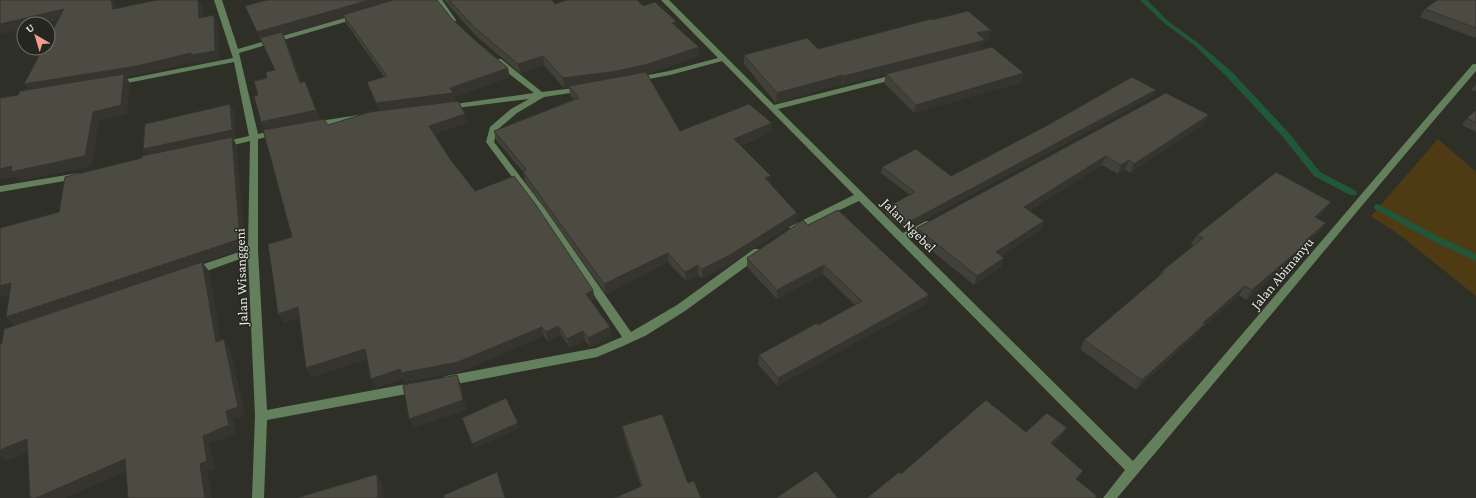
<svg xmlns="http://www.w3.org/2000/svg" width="1476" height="498" font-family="'Crimson Pro',serif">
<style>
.green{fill:#4e3b14}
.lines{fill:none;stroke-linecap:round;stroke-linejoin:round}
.stream{fill:#215739;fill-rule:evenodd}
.minor{fill:#647f5c;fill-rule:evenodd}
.wall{fill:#414039;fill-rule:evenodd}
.shaded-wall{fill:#35342e}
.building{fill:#4c4b42;stroke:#35342e}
.labels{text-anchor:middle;stroke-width:3;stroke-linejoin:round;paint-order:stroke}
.street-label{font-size:14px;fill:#e4e6e0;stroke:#24261f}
</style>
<rect width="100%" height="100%" fill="#2e3028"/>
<path class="green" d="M1438 139 1476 172V296L1401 236 1371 216Z"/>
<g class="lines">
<g class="stream">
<path d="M1140 0H1147L1168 21 1198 43 1232 72 1288 132 1320 172 1356 191 1357 193 1356 195H1350L1314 176 1282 136 1226 76 1194 45 1164 23Z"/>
<path d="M1378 204 1437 236 1476 254V261L1431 240 1375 209 1374 207 1375 205Z"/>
</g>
<g class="minor">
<path d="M214 0H222L238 49 355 15H358L362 17 239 53 258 134 278 129 282 132 281 134 258 139V251L267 410 417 382 421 384 423 387 421 390 417 392 267 420 264 498H252L255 416 248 256 193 276 189 275 188 272 189 269 248 249 250 141 221 148 217 145 218 143 249 136 234 62 117 85 113 83 117 81 233 58Z"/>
<path d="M434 0H442L456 20 455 22H449Z"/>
<path d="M661 0H669L774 105 897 74H900V78L778 109 903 233 926 221H932L934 223 932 225 909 239 1133 461C1247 330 1359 196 1473 64H1476V71C1355 212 1238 356 1117 498H1103L1125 470 859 201 797 230H791L789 228 791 226 854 195 722 61 670 75 633 82V78L669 71 718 58Z"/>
<path d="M495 59H501L542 92 583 87 587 89 583 91 544 97 517 113 497 130 494 142 545 209 631 332 677 305 754 249H762L763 252 762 255 685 311 645 336 623 346 597 357 446 386 442 384 440 381 442 378 446 376 596 348 622 337 539 213 486 142 490 127 511 109 529 99 448 109 444 107 448 105 534 93 495 63Z"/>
<path d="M359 115 363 118 362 120 313 128 309 125 313 122Z"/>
<path d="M79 173 82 174 84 176 82 178 0 192V186Z"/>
</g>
</g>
<g class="wall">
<path d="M444 0H552L555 4 643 6 676 21V27L699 56 647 74 680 131 772 123 771 132 740 146 771 176 770 184 797 213 796 222 730 264 702 278 698 275 686 281 668 262 606 294 525 181 523 172 496 140 494 131 574 99 570 95 569 87 564 88 544 65 520 73 477 37Z"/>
<path d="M1476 0V36L1475 38 1420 17 1425 9Z"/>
<path d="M245 6 452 19 510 77 454 97 455 101 468 123 434 134 450 159 475 191 595 299 591 301 612 336 590 347 585 340 570 348 561 335 548 341 544 336 462 371 405 382 403 378 376 388 367 359 312 377 299 317 284 323 278 314 292 237 265 130 258 95 267 78 275 70ZM344 17 346 23 384 77 367 82 379 111 328 125 320 119 309 91 301 82 286 41 283 35Z"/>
<path d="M932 20 991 30 989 39 984 40 982 49 843 85 842 84 776 103 744 64V55L818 49Z"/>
<path d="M886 74 1022 82 914 113 884 83Z"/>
<path d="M1476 84V91L1471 90Z"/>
<path d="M1166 93 1204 124 1130 173 1125 169 1118 174 1102 165 1029 211 1044 221 1041 230 1001 256V267L974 285 915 237 917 228Z"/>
<path d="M1153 96 906 230 886 214 887 207 910 195 881 173 882 167 951 176Z"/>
<path d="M1476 110V132L1462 125 1467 118Z"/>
<path d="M1324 211 1317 218 1326 223 1319 232 1307 243 1301 251 1246 300 1239 295 1202 328 1198 333 1136 390 1080 349 1084 340 1158 277 1162 271 1193 246 1191 244 1197 235Z"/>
<path d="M808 225 926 304 777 386 758 364 759 355 818 325 855 305 823 274 777 299 747 267V258Z"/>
<path d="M622 426 688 483 641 487 624 436Z"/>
</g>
<g class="shaded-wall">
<path d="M111 0H114L118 17 113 9Z"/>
<path d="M195 0H198L203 8 204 27 199 18Z"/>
<path d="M370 0H404L343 15 344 17 283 35 286 41 304 92 262 41 257 32Z"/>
<path d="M64 9 70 18 44 24H24V29L0 34V24Z"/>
<path d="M214 15 218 23 220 59 196 64 195 62 142 74 126 77 130 83 127 114 99 121 92 166 19 181 15 177 0 180V169L93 112 31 92 24 84Z"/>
<path d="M676 21 677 30 672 23Z"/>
<path d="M991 30 989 39 974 42 977 33Z"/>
<path d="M985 40 982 49 843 85 844 76Z"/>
<path d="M699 47V56L646 74 569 86V87L564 88 563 78Z"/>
<path d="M543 56 544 65 520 73 518 64Z"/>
<path d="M508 68 510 77 454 97 456 102 379 112 376 103 450 88Z"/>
<path d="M1024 73 1022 82 914 113 916 105Z"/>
<path d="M843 75 842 84 776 103 777 93Z"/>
<path d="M305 81 309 91 320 120 266 132 261 122Z"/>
<path d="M1156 90 1153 96 906 230 907 223Z"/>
<path d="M230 104 234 111 236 137 233 138 237 146 245 248 203 263 209 271 223 352 15 326 6 317 149 156 143 149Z"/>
<path d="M465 114 468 123 432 135 429 126Z"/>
<path d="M1209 115 1204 124 1130 173 1134 164Z"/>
<path d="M772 123 771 132 734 148V139Z"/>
<path d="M1106 156 1102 165 1021 216 1024 207Z"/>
<path d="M1129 160 1125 169 1118 174 1121 165Z"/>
<path d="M771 176 770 185 765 178Z"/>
<path d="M1331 202 1324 211 1308 226 1315 217Z"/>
<path d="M797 213 796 222 730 264 702 278V269Z"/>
<path d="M1044 221 1041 230 993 261 996 252Z"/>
<path d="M1326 223 1319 232 1307 243 1301 251 1246 300 1252 290Z"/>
<path d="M668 253V262L606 294 604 284Z"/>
<path d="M1004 258 1001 267 974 285 977 276Z"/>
<path d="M698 265V275L686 281 685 272Z"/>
<path d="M824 265 823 274 777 299V290Z"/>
<path d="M11 283 20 292 4 297 0 293V286Z"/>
<path d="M1245 286 1239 295 1202 328 1198 333 1136 390 1142 380 1203 323Z"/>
<path d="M593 290 595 299 588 303 586 294Z"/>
<path d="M929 295 926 304 777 386 778 378Z"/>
<path d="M298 307 303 316 284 323 278 314Z"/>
<path d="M558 326 561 335 548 341 546 332Z"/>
<path d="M542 327 544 336 462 371 405 382 403 378 376 388 371 379 400 369Z"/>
<path d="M610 327 612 336 590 347 588 338Z"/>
<path d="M583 331 585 340 570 348 567 339Z"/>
<path d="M224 339 231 349 245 416 234 420 236 434 210 444 215 470 208 472 212 498H205L200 464 203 436 226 411Z"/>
<path d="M365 349 370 358 312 377 306 368Z"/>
<path d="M457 375 461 385 467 410 414 428 409 419Z"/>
<path d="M518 423 520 428 474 449 472 444Z"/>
<path d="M1067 428 1062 436 1046 452 1051 443Z"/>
<path d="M27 439 38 448 7 461 0 456V450Z"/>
<path d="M125 459 134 468 66 498H36Z"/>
<path d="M1083 471 1078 480 1071 487 1076 479Z"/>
<path d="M497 472 501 481 506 498H505Z"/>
<path d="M377 474 382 483 384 498H378Z"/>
</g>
<g class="building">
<path d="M0 0H111L113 9 157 0H198L199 18 214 15 215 51 191 55V53L137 66 24 84 43 48H48V39L64 9 0 24Z"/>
<path d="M267 0H370L257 32 245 6Z"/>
<path d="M393 0H437L452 19 477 42 508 68 450 88 453 93 376 103 367 82 387 76 343 15Z"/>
<path d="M449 0H552L555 4 567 0H637L643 6 655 2 676 21 672 23 699 47 645 65 611 72 563 78 543 56 518 64 475 28Z"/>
<path d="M1437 0H1476V28L1425 9Z"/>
<path d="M968 11 991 30 977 33 985 40 844 76 843 75 777 93 744 55 807 38 818 49 931 19 932 20Z"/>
<path d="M282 32 300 83 305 81 316 110 261 122 254 96 258 95 254 81 267 78 266 72 275 70 260 38Z"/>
<path d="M992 47 1024 73 916 105 886 74Z"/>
<path d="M646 72 680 131 749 104 772 123 734 139 771 176 765 178 797 213 730 255 702 269 698 265 685 272 668 253 604 284 523 172 526 170 525 168 494 131 579 98 569 86Z"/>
<path d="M124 74 121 105 93 112 85 156 11 172 12 166 0 169V98L18 95 20 91Z"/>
<path d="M1132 77 1156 90 907 223 887 207 915 192 882 167 916 149 951 176 1048 125Z"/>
<path d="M1166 93 1209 115 1134 164 1129 160 1121 165 1106 156 1024 207 1044 221 996 252 1004 258 977 276 917 228Z"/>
<path d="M458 101 465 114 429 126 450 159 475 191 514 176 536 205 593 290 586 294 610 327 588 338 583 331 567 339 558 326 546 332 542 327 458 362 401 373 400 369 371 379 365 349 306 368 298 307 278 314 268 244 292 237 263 130 324 119 328 125 370 112Z"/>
<path d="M230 104 232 130 143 149 145 124Z"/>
<path d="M1476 110V123L1467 118Z"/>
<path d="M232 137 240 239 6 317 11 283 0 286V228L59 212 65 177 142 158V156Z"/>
<path d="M1276 172 1331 202 1315 217 1326 223 1306 240 1308 242 1252 290 1245 286 1203 323 1205 324 1142 380 1084 340 1164 272 1162 271 1203 238 1197 235Z"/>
<path d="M838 210 929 295 778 378 759 355 817 323 818 325 862 301 824 265 777 290 747 258 803 220 808 225Z"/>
<path d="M202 262 216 342 224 339 238 407 226 411 229 425 203 436 207 461 200 464 205 498H128L125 459 36 498H30L27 439 0 450V344L2 343 4 329Z"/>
<path d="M457 375 463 400 409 419 403 385Z"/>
<path d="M506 398 518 423 472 444 462 418Z"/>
<path d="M986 400 1026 432 1047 413 1067 428 1051 443 1083 471 1076 479 1097 496 1095 498H867L899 472 901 474Z"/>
<path d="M662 414 688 483 694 481 701 498H614L642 486 622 426Z"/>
<path d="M816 471 837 497 836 498H776Z"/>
<path d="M497 472 505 498H444V495Z"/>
<path d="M377 474 378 498H296Z"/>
</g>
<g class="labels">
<g class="street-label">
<text transform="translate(909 225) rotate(45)" y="5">Jalan Ngebel</text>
<text transform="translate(1282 273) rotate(-50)" y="5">Jalan Abimanyu</text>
<text transform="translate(241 277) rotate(-92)" y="5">Jalan Wisanggeni</text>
</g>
</g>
<g transform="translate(36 36) rotate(322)"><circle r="19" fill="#24261f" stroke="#71736c"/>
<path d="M0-3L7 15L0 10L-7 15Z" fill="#f59c91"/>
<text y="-6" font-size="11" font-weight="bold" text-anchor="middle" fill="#e4e6e0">U</text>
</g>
</svg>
